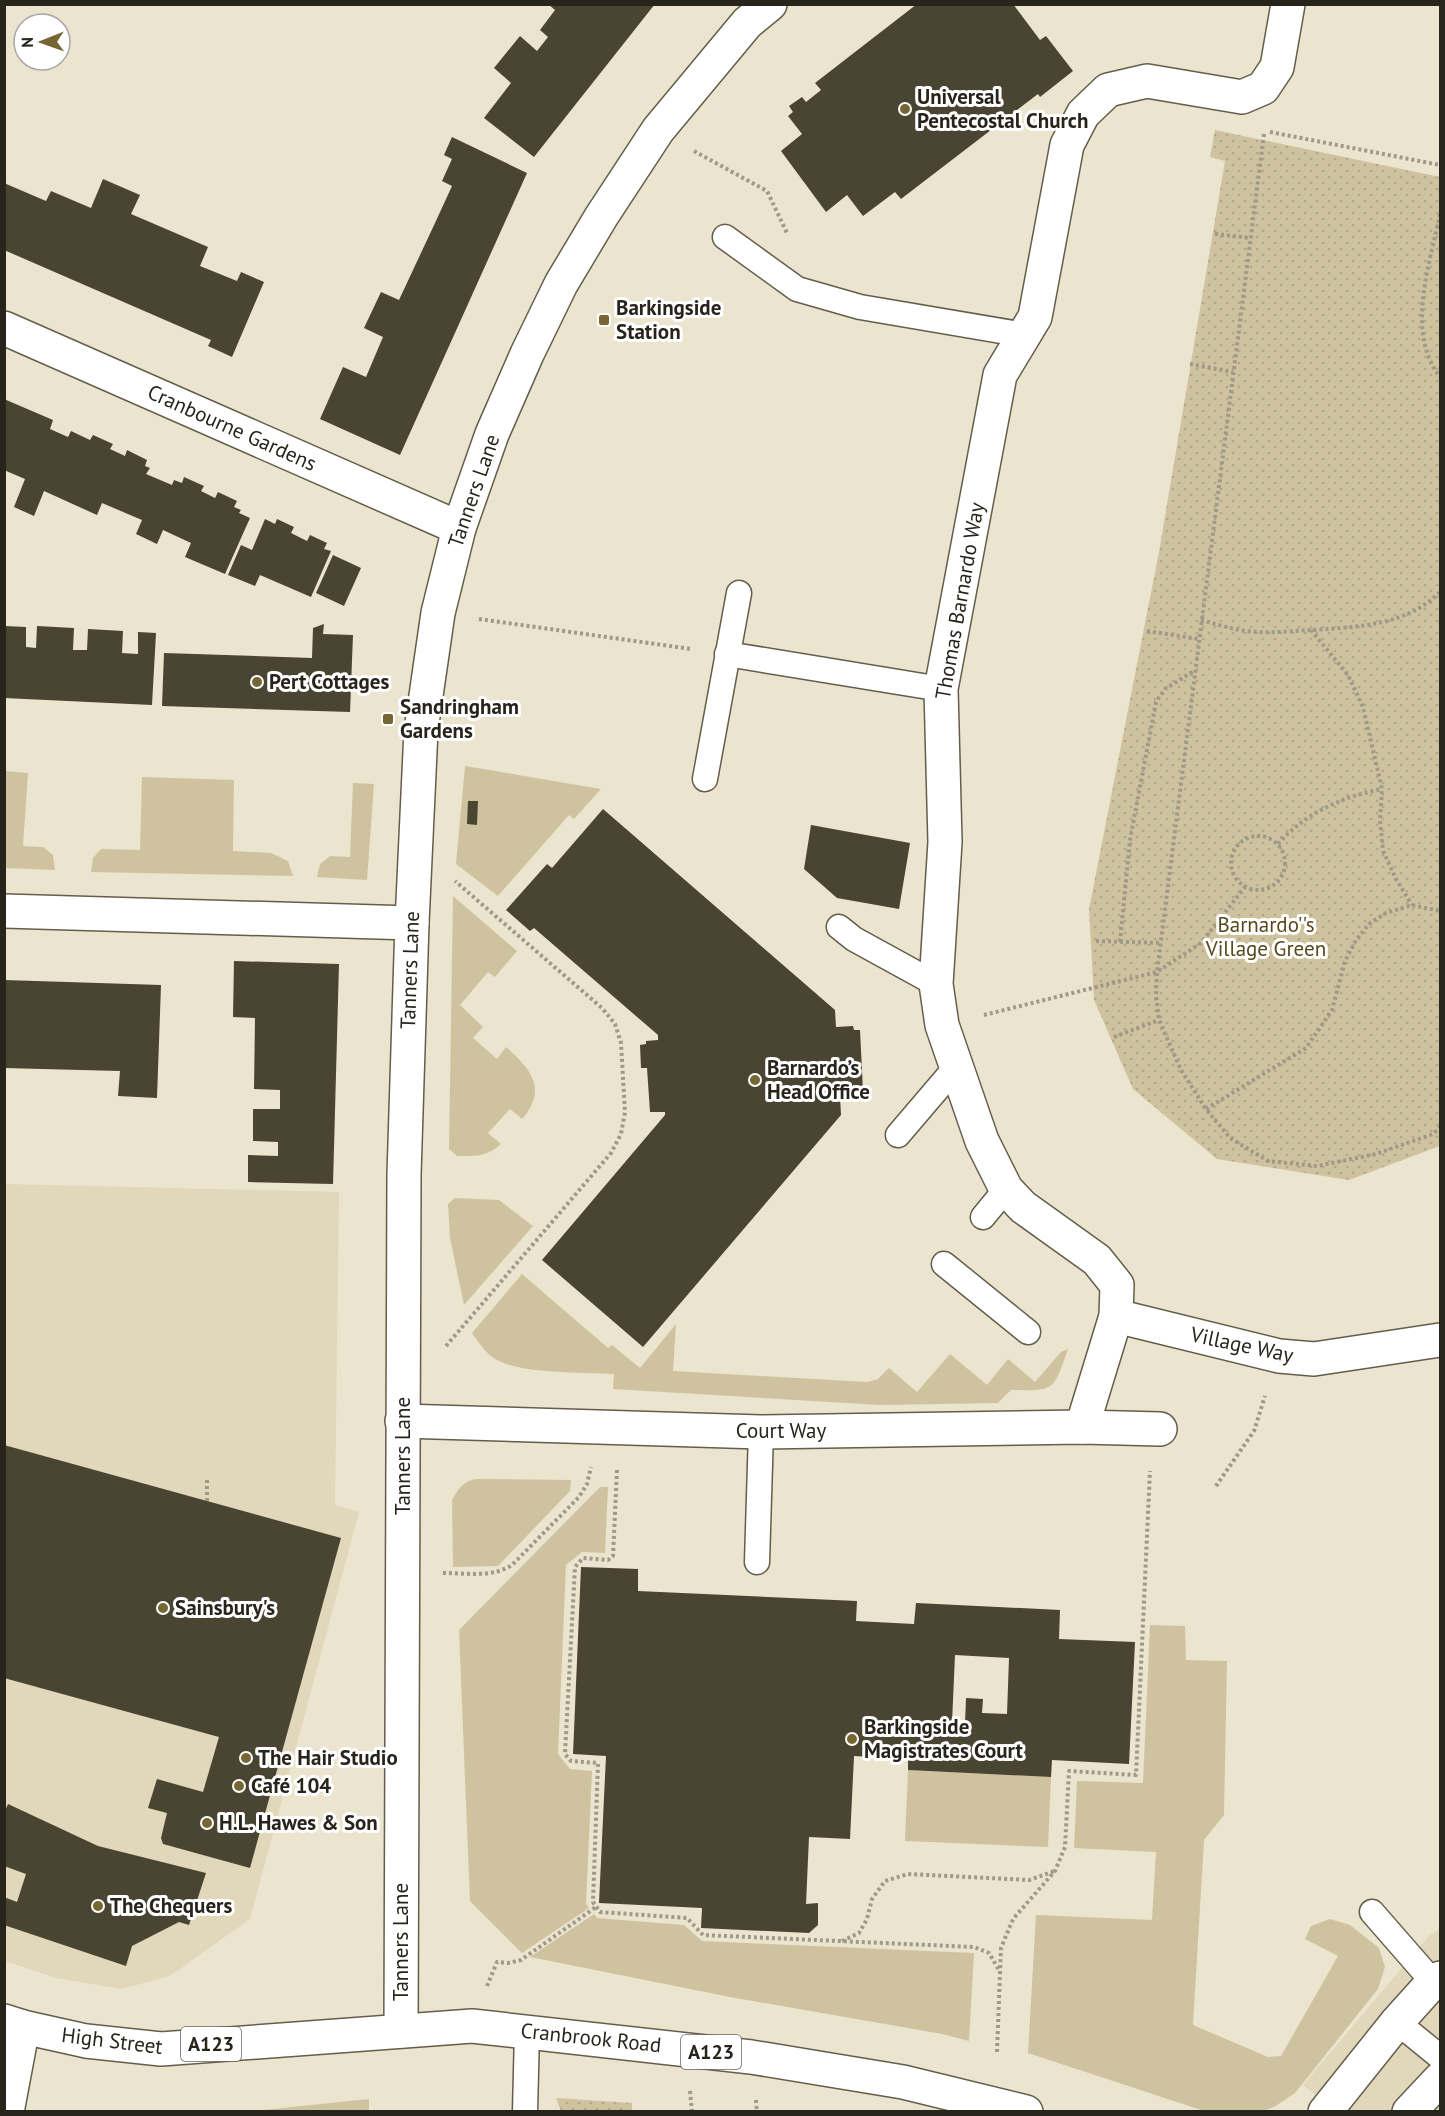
<svg xmlns="http://www.w3.org/2000/svg" width="1445" height="2116" font-family="'PT Sans',sans-serif">
<style>
.built{fill:#e1d8bb}
.grass{fill:#cfc39f}
.park{fill:url(#park-dots)}
.building{fill:#4a4432;fill-rule:evenodd}
.lines{fill:none;stroke-linecap:round;stroke-linejoin:round}
.service-casing{stroke:#645d4a;stroke-width:27}
.minor-casing{stroke:#645d4a;stroke-width:36}
.tertiary-casing{stroke:#645d4a;stroke-width:36}
.primary-casing{stroke:#645d4a;stroke-width:36}
.path{stroke:#9e9988;stroke-width:4;stroke-dasharray:3 3;stroke-linecap:butt}
.service{stroke:#fff;stroke-width:24}
.minor{stroke:#fff;stroke-width:33}
.tertiary{stroke:#fff;stroke-width:33}
.primary{stroke:#fff;stroke-width:33}
.poi-dot{fill:#766634;stroke:#fff;stroke-width:2}
.labels{text-anchor:middle;stroke-width:6;stroke-linejoin:round;paint-order:stroke}
.shield{fill:#fff;stroke:#686660;stroke-width:1.5}
.shield-label{font-size:20px;font-weight:bold;fill:#27241c}
.poi-label{font-size:21px;font-weight:bold;fill:#27241c;stroke:#fff;text-anchor:start}
.street-label{font-size:21px;fill:#27241c;stroke:#fff}
.park-label{font-size:21px;fill:#56481a;stroke:#fff}
</style>
<defs>
<pattern id="park-dots" width="8" height="8" patternUnits="userSpaceOnUse" patternTransform="scale(1.5)"><rect width="8" height="8" fill="#cfc39f"/><path d="M2 2h.1M6 6h.1" fill="none" stroke="#b2a788" stroke-width="1.8" stroke-linecap="round"/></pattern>
</defs>
<rect width="100%" height="100%" fill="#ebe4ce"/>
<g class="built">
<path d="M5 1184 339 1192 335 1505 359 1512 250 1919 170 1976 121 1989 56 1978 5 1961Z"/>
<path d="M1440 1929V2111H1336L1303 2085 1429 1936Z"/>
</g>
<g class="grass">
<path d="M465 766 601 789 574 819 569 815 498 896 456 864Z"/>
<path d="M5 771 28 773 23 846 43 847 53 855 55 870 5 868Z"/>
<path d="M142 777 234 780 233 851 271 853 288 861 293 876 91 872 93 858 101 849 140 850Z"/>
<path d="M353 783 374 784 367 880 317 877 320 864 330 856 350 857Z"/>
<path d="M453 896 517 951 495 977 488 972 460 1005 483 1027 473 1038 497 1059 506 1047C531 1069 548 1089 522 1119L510 1109 488 1133 501 1144C487 1157 475 1156 457 1156L449 1149Z"/>
<path d="M455 1198 499 1200 533 1226 464 1305 450 1238 448 1204Z"/>
<path d="M522 1274 608 1348 612 1345 640 1368 676 1324 673 1371 867 1382 878 1379 889 1368 917 1392 950 1354 987 1385 1008 1359 1035 1382 1061 1352 1068 1349C1053 1391 1056 1391 1011 1390L998 1403 880 1405 613 1389 614 1374C583 1372 524 1374 497 1360 486 1354 479 1343 472 1333Z"/>
<path d="M477 1479 571 1480 570 1491 498 1566 453 1567 452 1500C458 1489 464 1480 477 1479Z"/>
<path d="M600 1487H608L605 1553 582 1552 566 1565 558 1754 570 1769 592 1771 586 1904 589 1908 522 1953 470 1901 459 1630Z"/>
<path d="M1150 1625 1185 1626 1186 1660 1227 1661 1224 1815 1204 1840 1193 2025 1268 2057 1281 2056 1338 1956 1305 1939 1311 1926 1330 1919 1350 1925 1379 1948 1385 1967 1378 1989 1295 2093 1274 2107 1262 2111H1204L1028 2053 1036 1915 1152 1920 1156 1852 1074 1848 1077 1781 1143 1783Z"/>
<path d="M908 1770 1051 1777 1048 1847 905 1841Z"/>
<path d="M594 1914 597 1918 684 1925 702 1941 974 1953 969 2041 942 2034 730 1997 530 1957Z"/>
<path d="M369 2099V2111H254Z"/>
</g>
<g class="park">
<path d="M1215 130 1440 177V1146L1349 1180 1217 1159 1133 1089 1094 1000 1089 909 1159 552 1225 161 1210 157Z"/>
<path d="M556 2098 632 2103V2111H561Z"/>
</g>
<g class="building">
<path d="M548 4H655L534 157 484 118 511 83 494 68 520 36 537 51 548 37 540 30 555 10Z"/>
<path d="M917 4H1013L1040 40 1046 36 1073 71 1040 97 1038 94 901 199 895 192 863 216 847 195 826 212 781 151 802 134 788 116 793 112 789 106 802 97 806 102 821 90 815 83Z"/>
<path d="M452 137 527 173 400 455 320 419 343 367 366 377 383 337 364 328 381 292 399 300 435 223 452 186 442 181 452 159 444 155Z"/>
<path d="M103 179 140 195 131 214 208 247 200 266 237 281 241 272 264 282 232 357 208 346 211 340 4 250V183L46 201 51 191 91 208Z"/>
<path d="M4 399 53 420 50 429 68 437 71 431 90 440 93 435 113 444 110 449 125 456 127 450 147 460 145 466 150 468 146 474 172 485 174 480 182 483 184 477 204 486 201 491 215 498 218 492 237 501 234 507 241 510 239 513 250 518 225 574 185 557 191 543 163 530 157 544 136 534 142 520 102 503 97 515 44 491 34 516 14 507 25 479 4 470Z"/>
<path d="M265 519 275 524 277 519 294 527 291 533 307 541 310 535 327 543 324 549 331 551 311 597 260 575 255 586 228 575 241 545 252 550Z"/>
<path d="M333 555 361 568 344 606 316 593Z"/>
<path d="M324 624 323 634 353 635 350 712 162 706 164 653 312 658 313 628Z"/>
<path d="M5 626 26 627V647L36 648 37 626 74 628 73 650H87L88 629 123 631 122 653 138 654V632L156 633 152 705 4 698Z"/>
<path d="M468 801H478L477 825 467 824Z"/>
<path d="M603 809 835 1010 836 1027 853 1026 854 1030H860L863 1091 859 1092V1096L840 1097 841 1115 643 1347 542 1260 665 1115V1112H650L647 1068H641L640 1045 646 1044V1041L658 1040V1035L534 928 530 931 506 910 547 864 552 868Z"/>
<path d="M811 825 910 843 899 909 837 898 804 869Z"/>
<path d="M234 961 339 964 333 1184 248 1182V1155L278 1156V1142L253 1141V1109H280V1090L254 1089 255 1018 233 1017Z"/>
<path d="M4 980 161 985 157 1098 118 1096 120 1071 4 1068Z"/>
<path d="M4 1445 341 1538 250 1868 163 1844 161 1838 167 1813 148 1808 157 1779 203 1792 219 1737 4 1678Z"/>
<path d="M581 1567 638 1569V1591L857 1601 856 1621 914 1624 916 1603 1060 1610 1059 1639 1135 1642 1129 1764 1052 1760 1051 1777 908 1770V1759L854 1756 850 1839 809 1837 806 1904 818 1903V1925L809 1933 701 1928 702 1908 599 1903 606 1756 573 1754ZM955 1655 1009 1658 1007 1714 982 1713 983 1699 966 1698 965 1724 952 1723Z"/>
<path d="M8 1804 98 1846 206 1873 189 1925 179 1922 132 1946 126 1966 4 1925V1897L17 1902 26 1874 4 1866V1813Z"/>
</g>
<g class="lines">
<g class="service-casing">
<g id="service">
<path d="M725 237 797 289 860 307 1025 335"/>
<path d="M727 654 941 689"/>
<path d="M705 779 739 593"/>
<path d="M839 927 854 939 936 984"/>
<path d="M898 1135 956 1067"/>
<path d="M983 1217 1006 1189"/>
<path d="M944 1264 1028 1332"/>
<path d="M757 1562 761 1432"/>
<path d="M1372 1912 1433 1982"/>
<path d="M1397 2022 1440 2057"/>
<path d="M525 2112 527 2031"/>
</g>
</g>
<g class="minor-casing">
<g id="minor">
<path d="M4 328 459 528"/>
<path d="M4 911 412 923"/>
<path d="M1116 1316 1279 1356 1314 1359 1440 1340"/>
<path d="M402 1421 761 1432 1082 1427 1160 1429"/>
<path d="M1082 1427 1116 1316 1117 1285 1097 1260 1023 1207 1006 1189 982 1141 942 1025 936 984 945 842 941 689 1000 375 1035 317 1067 145 1083 114 1108 90 1147 81 1242 97 1263 88 1277 67 1288 4"/>
<path d="M7 2112 23 2027"/>
<path d="M1325 2112 1397 2022 1433 1982 1440 1978"/>
<path d="M1409 2112 1440 2079"/>
</g>
</g>
<g class="tertiary-casing">
<path id="tertiary" d="M401 2031 404 1175 412 923 421 730 438 613 459 528 492 434 527 354 561 284 601 217 658 130 747 23 770 4"/>
</g>
<g class="primary-casing">
<path id="primary" d="M4 2021 23 2027 86 2041 161 2049 472 2026 751 2057 903 2082 1026 2112"/>
</g>
<g class="path">
<path d="M1270 132 1440 165"/>
<path d="M1264 134 1157 972 1156 995 1159 1020 1181 1070 1206 1109 1230 1138 1268 1161 1317 1166 1376 1154 1433 1134 1440 1127"/>
<path d="M694 151 767 191 787 233"/>
<path d="M1440 214C1430 264 1405 332 1440 377"/>
<path d="M1215 234 1250 238"/>
<path d="M1190 364 1233 372"/>
<path d="M479 619 691 649"/>
<path d="M1201 620C1216 624 1231 629 1246 631 1268 634 1290 631 1311 630 1357 627 1406 626 1440 592"/>
<path d="M1311 630 1348 675 1363 707 1382 789 1380 820 1383 851 1397 881 1412 905"/>
<path d="M1147 631 1199 639"/>
<circle cx="1258" cy="863" r="27"/>
<path d="M1278 844C1305 813 1342 797 1382 789"/>
<path d="M1096 941 1161 943"/>
<path d="M1120 942 1130 840 1156 702 1165 689 1194 671"/>
<path d="M984 1015 1157 972 1201 943 1245 887"/>
<path d="M1114 1037 1159 1020"/>
<path d="M1206 1109 1306 1048 1332 1010 1345 961 1356 940 1369 924 1386 913 1412 905 1440 911"/>
<path d="M446 1346 611 1153 621 1134 625 1112 621 1043 615 1024 602 1008 455 881"/>
<path d="M617 1470 613 1556 608 1560 583 1558 575 1567 565 1754 571 1761 598 1763 593 1902 600 1912 687 1918 703 1935 974 1947 989 1953 1000 1972"/>
<path d="M1216 1486 1254 1431 1265 1396"/>
<path d="M207 1501V1479"/>
<path d="M443 1573C466 1573 492 1578 512 1565L579 1497 587 1484 591 1467"/>
<path d="M842 1941 859 1933 867 1919 872 1899 885 1881 908 1874 1029 1880 1055 1871"/>
<path d="M487 1986 497 1962 508 1963 521 1960 596 1907"/>
<path d="M997 2052 1001 1948 1013 1919 1055 1871 1065 1847 1069 1771 1136 1775 1150 1471"/>
<path d="M690 2091 692 2112"/>
<path d="M756 2100 757 2112"/>
</g>
<use href="#service" class="service"/>
<use href="#minor" class="minor"/>
<use href="#tertiary" class="tertiary"/>
<use href="#primary" class="primary"/>
</g>
<g class="poi-dot">
<circle cx="905" cy="109" r="6"/>
<rect x="598" y="314" width="12" height="12" rx="3"/>
<circle cx="257" cy="682" r="6"/>
<rect x="382" y="713" width="12" height="12" rx="3"/>
<circle cx="755" cy="1080" r="6"/>
<circle cx="163" cy="1608" r="6"/>
<circle cx="852" cy="1739" r="6"/>
<circle cx="246" cy="1758" r="6"/>
<circle cx="239" cy="1786" r="6"/>
<circle cx="207" cy="1823" r="6"/>
<circle cx="98" cy="1906" r="6"/>
</g>
<g class="labels">
<g class="shield">
<rect x="181" y="2027" width="60" height="34" rx="4.5"/>
<rect x="681" y="2035" width="60" height="34" rx="4.5"/>
</g>
<g class="shield-label">
<text x="211" y="2051">A123</text>
<text x="711" y="2059">A123</text>
</g>
<g class="poi-label">
<text x="917" y="104">Universal<tspan x="917" dy="24">Pentecostal Church</tspan></text>
<text x="616" y="315">Barkingside<tspan x="616" dy="24">Station</tspan></text>
<text x="269" y="689">Pert Cottages</text>
<text x="400" y="714">Sandringham<tspan x="400" dy="24">Gardens</tspan></text>
<text x="767" y="1075">Barnardo’s<tspan x="767" dy="24">Head Office</tspan></text>
<text x="175" y="1615">Sainsbury's</text>
<text x="864" y="1734">Barkingside<tspan x="864" dy="24">Magistrates Court</tspan></text>
<text x="258" y="1765">The Hair Studio</text>
<text x="251" y="1793">Café 104</text>
<text x="219" y="1830">H.L. Hawes &amp; Son</text>
<text x="110" y="1913">The Chequers</text>
</g>
<g class="street-label">
<text transform="translate(232 428) rotate(24)" y="7">Cranbourne Gardens</text>
<text transform="translate(474 491) rotate(-71)" y="7">Tanners Lane</text>
<text transform="translate(960 601) rotate(-80)" y="7">Thomas Barnardo Way</text>
<text transform="translate(410 970) rotate(-88)" y="7">Tanners Lane</text>
<text transform="translate(1242 1345) rotate(12)" y="7">Village Way</text>
<text x="781" y="1438">Court Way</text>
<text transform="translate(403 1456) rotate(-90)" y="7">Tanners Lane</text>
<text transform="translate(401 1942) rotate(-90)" y="7">Tanners Lane</text>
<text transform="translate(591 2038) rotate(6)" y="7">Cranbrook Road</text>
<text transform="translate(112 2041) rotate(7)" y="7">High Street</text>
</g>
<g class="park-label">
<text x="1266" y="932">Barnardo''s<tspan x="1266" dy="24">Village Green</tspan></text>
</g>
</g>
<rect width="1445" height="2116" fill="none" stroke="#27241c" stroke-width="12"/>
<g transform="translate(42 42) rotate(269)"><circle r="28" fill="#ffffff" stroke="#a9a7a4" stroke-width="1.5"/>
<path d="M0-4.5L10 22L0 15L-10 22Z" fill="#766634"/>
<text y="-9" font-size="16" font-weight="bold" text-anchor="middle" fill="#27241c">N</text>
</g>
</svg>
